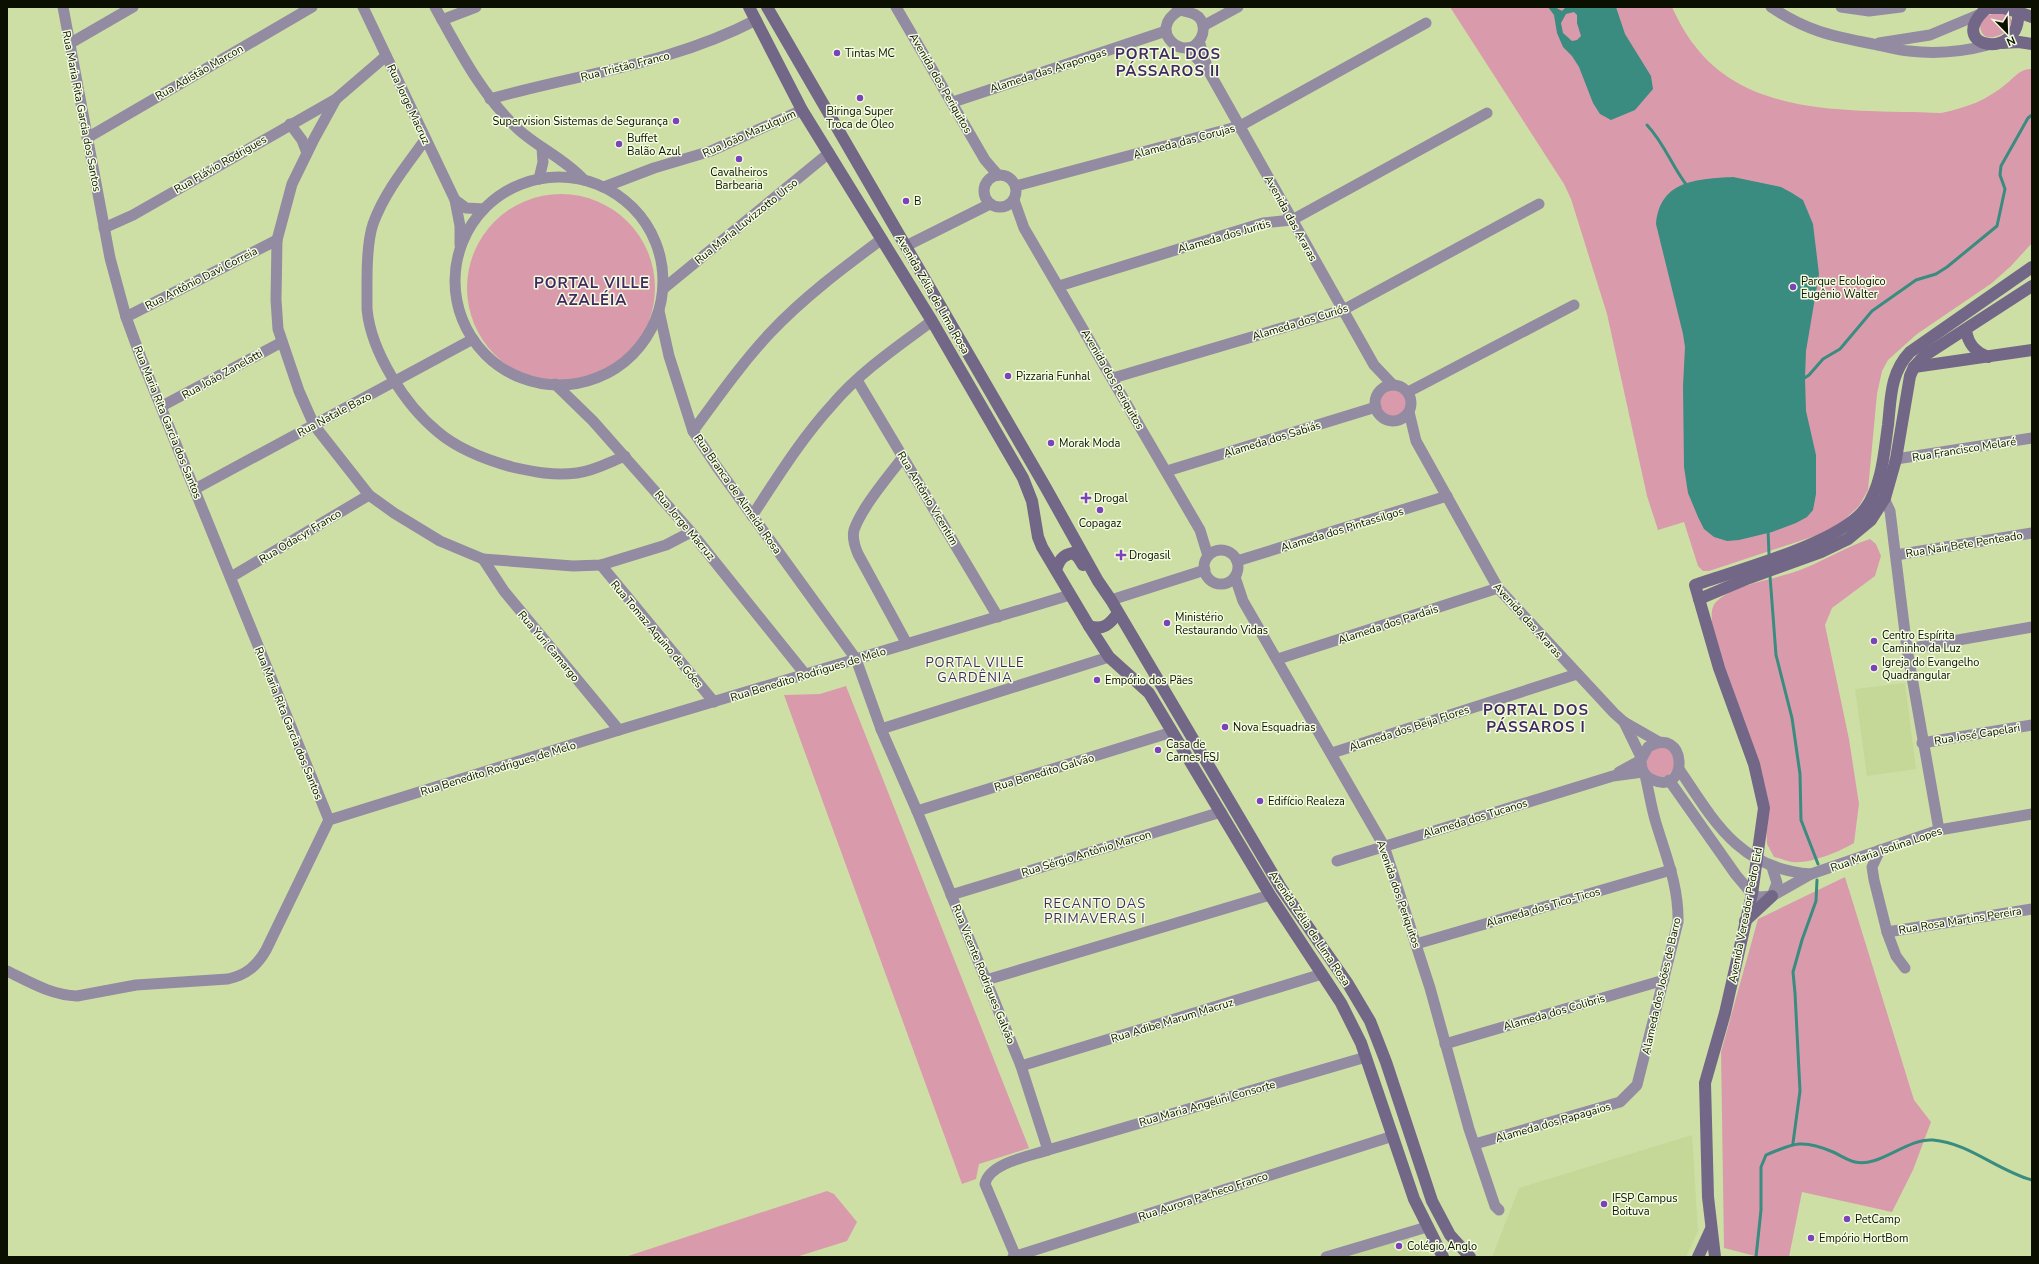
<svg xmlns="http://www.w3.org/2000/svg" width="2039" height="1264" font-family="'Nunito Sans',sans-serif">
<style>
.built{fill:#c5d897}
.green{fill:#d99bac}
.water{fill:#398c7f;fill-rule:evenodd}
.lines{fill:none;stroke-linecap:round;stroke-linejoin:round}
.stream{stroke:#398c7f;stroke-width:3}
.street{stroke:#938ba2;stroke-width:11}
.secondary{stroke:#736788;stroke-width:12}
.poi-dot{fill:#7a43ba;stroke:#f3fcdf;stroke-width:1.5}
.labels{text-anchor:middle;stroke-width:3;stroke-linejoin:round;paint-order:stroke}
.poi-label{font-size:11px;fill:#0a0f00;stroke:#f3fcdf;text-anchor:start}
.street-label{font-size:11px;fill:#0a0f00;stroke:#f3fcdf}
.quarter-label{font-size:13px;letter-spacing:1px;fill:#412862;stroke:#f3fcdf}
.district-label{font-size:15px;font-weight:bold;letter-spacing:1px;fill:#412862;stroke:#f3fcdf}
</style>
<rect width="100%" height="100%" fill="#cedfa6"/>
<g class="built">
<path d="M1905 683 1916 769 1867 776 1855 689Z"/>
<path d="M1692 1135 1698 1231 1686 1257H1492L1519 1188Z"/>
<path d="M1408 1238 1415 1243 1421 1257H1339Z"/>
</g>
<g class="green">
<path d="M1450 7H1672C1678 20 1686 35 1695 46 1751 120 1860 109 1941 113 1966 108 1987 100 2006 84 2014 78 2020 68 2032 69V243L2011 266 1992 283 1917 334 1888 360 1882 371 1877 394 1868 490 1859 506 1843 521 1827 532 1709 571H1703L1698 566 1684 522 1658 530 1647 496 1607 314 1571 199 1564 184Z"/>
<path d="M1998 12 2009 15 2012 21 2008 30C1996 39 1979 43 1980 22L1986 16Z"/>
<circle cx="561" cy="288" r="94"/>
<circle cx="1393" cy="404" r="15"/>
<path d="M1870 539 1876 544 1881 556 1875 576 1832 608 1825 625 1849 739 1859 804 1854 843C1839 852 1810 864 1792 862 1786 861 1780 858 1774 857L1767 844 1766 824 1713 630C1712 621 1709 608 1717 601 1735 584 1777 579 1800 570 1824 561 1845 547 1870 539Z"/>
<path d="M846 686 1029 1148 979 1164 976 1179 962 1184 784 695 820 694Z"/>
<circle cx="1660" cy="762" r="15"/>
<path d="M1845 877 1914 1100 1931 1122 1913 1170 1892 1212 1802 1192 1789 1257H1759L1724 1248 1721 1052 1758 919Z"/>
<path d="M827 1191 834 1194 857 1222 847 1241 796 1257H625Z"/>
</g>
<g class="water">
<path d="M1548 7H1555L1562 11 1566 7H1616L1625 34 1651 76 1653 89 1635 110 1611 120 1600 114 1593 103 1579 67 1572 56 1563 47 1557 33 1554 15ZM1574 12 1577 15V23L1581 36 1577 40 1572 41 1563 33 1561 23 1566 14Z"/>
<path d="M1733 177 1781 187 1792 193 1803 200 1813 224 1819 274 1806 351 1805 378 1806 411 1816 455V494L1813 510 1807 517 1796 523 1772 532 1739 540 1727 541 1714 537 1704 529 1698 517 1688 493 1684 467 1683 386 1685 347 1683 334 1656 224C1660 180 1697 179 1733 177Z"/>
</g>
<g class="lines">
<g class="stream">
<path d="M1647 125C1665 144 1672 167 1688 187"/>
<path d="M1803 379 1809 375 1823 359 1840 349 1872 311 1916 280 1936 274 1947 267 1997 226 2005 189 2000 175 2001 166 2028 118 2032 115"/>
<path d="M1768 530 1769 554"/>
<path d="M1770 576 1776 655 1792 718 1800 774 1801 820 1818 864"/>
<path d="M1793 1143 1800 1091 1795 993 1793 972 1802 940 1816 901 1817 880"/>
<path d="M1756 1257 1761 1210V1167L1766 1155C1794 1143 1803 1139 1833 1152 1840 1155 1847 1160 1855 1162 1879 1168 1907 1138 1933 1140 1969 1143 1998 1171 2032 1180"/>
</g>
<g class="street">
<path d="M63 7 110 258 126 317 141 358 329 820"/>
<path d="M363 7 455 200 460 226V245"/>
<path d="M435 7C459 50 482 96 519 130 539 148 565 159 584 180"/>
<path d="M896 7 985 160 998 175"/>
<path d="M1177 7C1184 14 1195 10 1201 20 1204 25 1204 32 1201 38 1187 65 1144 31 1180 10"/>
<path d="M1771 7C1807 31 1831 36 1873 44 1885 46 1897 50 1909 51 1935 54 1962 52 1988 45"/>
<path d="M1841 7 1869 11 1901 7"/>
<path d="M442 20 476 7"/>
<path d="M1203 26 1238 7"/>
<path d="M1199 41 1208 70 1374 365 1393 385"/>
<path d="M1879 43 1930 35 1978 15"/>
<path d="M69 44 133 7"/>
<path d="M1187 48 1206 68"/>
<path d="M386 56 336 99 314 139 292 184 277 240 276 300 278 329 299 391 314 425 369 495 394 513 440 541 483 559 573 566 601 565 666 545 691 532"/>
<path d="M490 99C582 73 669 65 756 20"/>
<path d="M953 102 1166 31"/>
<path d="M290 124 302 140 307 153"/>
<path d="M87 138 312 7"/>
<path d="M425 140C406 166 384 193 373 224 368 239 367 265 367 281 367 290 367 300 367 309 371 352 405 405 438 432 458 449 487 460 512 467 534 472 554 476 577 473 594 471 610 462 625 456"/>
<circle cx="1000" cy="191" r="16"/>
<circle cx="559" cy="281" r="104"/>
<path d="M539 179 543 162 542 148"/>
<path d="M1016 186 1240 126 1426 23"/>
<path d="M604 187 654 168 711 151 802 110"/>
<path d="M455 200 466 208 484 209"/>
<path d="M1014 200 1024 228 1200 530 1208 556"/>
<path d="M104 228 133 215 336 99"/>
<path d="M906 246 990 204"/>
<path d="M1059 286 1263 223 1292 220 1487 113"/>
<path d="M663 289 829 153"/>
<path d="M659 311 669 356 693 431 717 467 856 659 881 729 917 811 1021 1066 1048 1150C1030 1156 989 1163 985 1184L1016 1257"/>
<path d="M126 317 277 240"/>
<path d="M1113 378 1343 310 1539 204"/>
<path d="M857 380 998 617"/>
<path d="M555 384 593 421 691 532 805 674"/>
<circle cx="1393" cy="403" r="18"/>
<path d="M1408 392 1574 305"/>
<path d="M162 406 282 342"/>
<path d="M1409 412 1416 441 1498 588 1614 713 1624 722 1659 742"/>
<path d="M693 431C718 397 742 363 770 333 804 297 843 268 882 239"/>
<path d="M903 457C888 477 862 507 854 530 852 538 855 547 858 554L907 644"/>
<path d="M1896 459 2032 438"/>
<path d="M1167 471 1376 407"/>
<path d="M195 489 473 339"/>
<path d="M1881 492 1890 511 1907 649 1939 830"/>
<path d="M752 516C777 478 801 439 832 405 860 372 897 347 932 321"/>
<circle cx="1221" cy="567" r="17"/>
<path d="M1896 555 2032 533"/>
<path d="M483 559 504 591 619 730"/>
<path d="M1237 561 1447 496"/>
<path d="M601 565 714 702"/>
<path d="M231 577 369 495"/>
<path d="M1235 577 1243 601 1384 846 1430 988 1469 1129 1495 1206 1499 1210"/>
<path d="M1111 600 1205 570"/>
<path d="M1907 649 2032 627"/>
<path d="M1278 659 1498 588"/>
<path d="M1624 722 1641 757"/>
<path d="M881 729 1109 657"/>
<path d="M1922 743 2032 725"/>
<path d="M1332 753 1577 674"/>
<path d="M1679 769C1715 823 1740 869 1811 874"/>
<path d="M1619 772 1641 760 1648 747C1687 724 1690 796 1653 780 1644 777 1641 769 1641 760"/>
<path d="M1669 780 1736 875 1752 894 1759 897 1772 896 1811 874 1939 830 2032 814"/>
<path d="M917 811 1172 732"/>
<path d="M1880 850 1872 867 1874 880 1887 932 1896 956 1905 968"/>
<path d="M1337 861 1613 776 1643 772"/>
<path d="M1772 867 1777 883 1772 896"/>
<path d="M951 895 1221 812"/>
<path d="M1887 932 2032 909"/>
<path d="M1416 944 1671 870"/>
<path d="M7 971C30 982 51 995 77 996L136 985 228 979C246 975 257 966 266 950L329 820 619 730 1070 595"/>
<path d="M986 980 1270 895"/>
<path d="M1445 1044 1664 980"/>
<path d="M1021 1066 1322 974"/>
<path d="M1475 1144 1620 1102 1637 1085 1678 922C1679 887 1666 856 1656 823 1651 807 1649 791 1645 775"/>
<path d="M1048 1150 1366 1057"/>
<path d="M1013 1257 1393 1136"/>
<path d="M1326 1257 1427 1227"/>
</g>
<g class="secondary">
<path d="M749 7 802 110 932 321 1023 478 1032 501 1038 537 1042 547 1089 626 1109 657 1149 693 1270 895 1341 1003 1361 1043 1414 1199 1443 1257"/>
<path d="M767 7 1046 488 1098 581 1111 600 1281 888 1348 984 1370 1021 1386 1062 1432 1201 1450 1235 1470 1257"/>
<path d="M1987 8H2003L2018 12C2022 62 1942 48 1987 8Z"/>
<path d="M2018 12 2032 17"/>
<path d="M2002 43 2019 42 2032 44"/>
<path d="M1966 330C1968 344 1975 352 1988 357"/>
<path d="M1914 367 2032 350"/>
<path d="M1056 570C1059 561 1062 555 1073 553L1078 557 1083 565"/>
<path d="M1699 599 1749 578 1821 552 1848 539 1871 520 1885 498 1896 459 1910 376 1914 367 1924 356 2032 286"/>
<path d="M1089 626C1103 631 1110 624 1118 613"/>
<path d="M1745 921 1772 896"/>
<path d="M1698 1257 1711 1229"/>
<path d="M1715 1257 1708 1197 1705 1083 1725 1013 1752 894 1764 808 1754 764 1719 668 1695 585C1737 570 1838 544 1865 509 1882 486 1884 453 1888 425 1891 398 1890 373 1910 352L2032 267"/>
</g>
</g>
<g class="poi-dot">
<circle cx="837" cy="53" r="4"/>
<circle cx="860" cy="98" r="4"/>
<circle cx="676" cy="121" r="4"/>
<circle cx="619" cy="144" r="4"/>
<circle cx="739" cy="159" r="4"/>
<circle cx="906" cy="201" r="4"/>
<circle cx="1793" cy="287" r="4"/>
<circle cx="1008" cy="376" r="4"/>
<circle cx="1051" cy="443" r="4"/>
<path d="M1084 492h4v4h4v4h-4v4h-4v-4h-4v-4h4z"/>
<circle cx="1100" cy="510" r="4"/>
<path d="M1119 549h4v4h4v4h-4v4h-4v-4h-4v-4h4z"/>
<circle cx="1167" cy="623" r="4"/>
<circle cx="1874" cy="641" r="4"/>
<circle cx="1874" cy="668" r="4"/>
<circle cx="1097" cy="680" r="4"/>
<circle cx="1225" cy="727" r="4"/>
<circle cx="1158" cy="750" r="4"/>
<circle cx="1260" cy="801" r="4"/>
<circle cx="1604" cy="1204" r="4"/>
<circle cx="1847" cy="1219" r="4"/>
<circle cx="1811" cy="1238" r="4"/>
<circle cx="1399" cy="1246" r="4"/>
</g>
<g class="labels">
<g class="poi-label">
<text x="845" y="57">Tintas MC</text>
<text x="860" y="115" text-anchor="middle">Biringa Super<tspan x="860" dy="13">Troca de Óleo</tspan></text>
<text x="668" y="125" text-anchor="end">Supervision Sistemas de Segurança</text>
<text x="627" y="142">Buffet<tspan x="627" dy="13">Balão Azul</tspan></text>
<text x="739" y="176" text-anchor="middle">Cavalheiros<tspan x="739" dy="13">Barbearia</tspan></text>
<text x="914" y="205">B</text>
<text x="1801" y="285">Parque Ecologico<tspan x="1801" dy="13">Eugênio Walter</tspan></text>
<text x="1016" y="380">Pizzaria Funhal</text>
<text x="1059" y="447">Morak Moda</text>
<text x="1094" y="502">Drogal</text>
<text x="1100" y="527" text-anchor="middle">Copagaz</text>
<text x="1129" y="559">Drogasil</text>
<text x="1175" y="621">Ministério<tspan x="1175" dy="13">Restaurando Vidas</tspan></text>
<text x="1882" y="639">Centro Espírita<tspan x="1882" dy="13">Caminho da Luz</tspan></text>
<text x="1882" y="666">Igreja do Evangelho<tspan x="1882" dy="13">Quadrangular</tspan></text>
<text x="1105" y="684">Empório dos Pães</text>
<text x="1233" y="731">Nova Esquadrias</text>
<text x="1166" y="748">Casa de<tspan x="1166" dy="13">Carnes FSJ</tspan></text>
<text x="1268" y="805">Edifício Realeza</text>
<text x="1612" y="1202">IFSP Campus<tspan x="1612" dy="13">Boituva</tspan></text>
<text x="1855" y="1223">PetCamp</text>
<text x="1819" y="1242">Empório HortBom</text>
<text x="1407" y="1250">Colégio Anglo</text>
</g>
<g class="street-label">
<text transform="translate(625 66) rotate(-14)" y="4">Rua Tristão Franco</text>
<text transform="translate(1048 70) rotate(-18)" y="4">Alameda das Arapongas</text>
<text transform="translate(199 72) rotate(-30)" y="4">Rua Adistão Marcon</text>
<text transform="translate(941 83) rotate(60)" y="4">Avenida dos Periquitos</text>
<text transform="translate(409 104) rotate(65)" y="4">Rua Jorge Macruz</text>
<text transform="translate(82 111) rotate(79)" y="4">Rua Maria Rita Garcia dos Santos</text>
<text transform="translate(749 133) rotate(-24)" y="4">Rua João Mazulquim</text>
<text transform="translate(1184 141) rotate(-15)" y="4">Alameda das Corujas</text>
<text transform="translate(220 164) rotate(-30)" y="4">Rua Flávio Rodrigues</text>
<text transform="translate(1291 218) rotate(61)" y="4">Avenida das Araras</text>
<text transform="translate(746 221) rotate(-39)" y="4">Rua Maria Luvizzotto Urso</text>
<text transform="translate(1224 236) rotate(-16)" y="4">Alameda dos Juritis</text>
<text transform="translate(201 278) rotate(-27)" y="4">Rua Antônio Davi Correia</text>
<text transform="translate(933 294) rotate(60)" y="4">Avenida Zélia de Lima Rosa</text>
<text transform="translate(1300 322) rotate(-17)" y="4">Alameda dos Curiós</text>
<text transform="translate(222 374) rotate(-29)" y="4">Rua João Zanelatti</text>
<text transform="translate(1113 379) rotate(60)" y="4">Avenida dos Periquitos</text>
<text transform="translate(334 414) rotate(-28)" y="4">Rua Natale Bazo</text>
<text transform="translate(168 422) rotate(68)" y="4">Rua Maria Rita Garcia dos Santos</text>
<text transform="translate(1272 439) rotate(-17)" y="4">Alameda dos Sabiás</text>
<text transform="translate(1964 449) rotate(-9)" y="4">Rua Francisco Melaré</text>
<text transform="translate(738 494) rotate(55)" y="4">Rua Branca de Almeida Rosa</text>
<text transform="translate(928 498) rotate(59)" y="4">Rua Antônio Vicentim</text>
<text transform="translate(685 525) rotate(50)" y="4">Rua Jorge Macruz</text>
<text transform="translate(1342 529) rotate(-17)" y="4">Alameda dos Pintassilgos</text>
<text transform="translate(300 536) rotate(-31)" y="4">Rua Odacyr Franco</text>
<text transform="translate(1964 544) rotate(-9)" y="4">Rua Nair Bete Penteado</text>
<text transform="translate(1528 620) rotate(48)" y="4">Avenida das Araras</text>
<text transform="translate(1388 624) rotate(-18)" y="4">Alameda dos Pardais</text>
<text transform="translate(657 634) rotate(50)" y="4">Rua Tomaz Aquino de Góes</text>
<text transform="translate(549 646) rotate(50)" y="4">Rua Yuri Camargo</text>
<text transform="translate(808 674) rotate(-17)" y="4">Rua Benedito Rodrigues de Melo</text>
<text transform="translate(289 723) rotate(68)" y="4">Rua Maria Rita Garcia dos Santos</text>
<text transform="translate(1409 728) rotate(-18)" y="4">Alameda dos Beija Flores</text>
<text transform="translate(1977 734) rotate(-9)" y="4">Rua José Capelari</text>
<text transform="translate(498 768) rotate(-17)" y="4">Rua Benedito Rodrigues de Melo</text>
<text transform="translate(1044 772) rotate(-17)" y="4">Rua Benedito Galvão</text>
<text transform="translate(1475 818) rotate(-17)" y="4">Alameda dos Tucanos</text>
<text transform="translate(1886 849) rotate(-19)" y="4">Rua Maria Isolina Lopes</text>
<text transform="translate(1086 853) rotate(-17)" y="4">Rua Sérgio Antônio Marcon</text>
<text transform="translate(1399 894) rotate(71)" y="4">Avenida dos Periquitos</text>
<text transform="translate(1543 907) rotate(-16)" y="4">Alameda dos Tico-Ticos</text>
<text transform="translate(1745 915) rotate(-79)" y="4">Avenida Vereador Pedro Eid</text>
<text transform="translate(1960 920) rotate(-9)" y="4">Rua Rosa Martins Pereira</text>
<text transform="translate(1310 928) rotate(56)" y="4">Avenida Zélia de Lima Rosa</text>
<text transform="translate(984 974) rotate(68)" y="4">Rua Vicente Rodrigues Galvão</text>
<text transform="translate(1661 986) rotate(-77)" y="4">Alameda dos Joões de Barro</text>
<text transform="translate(1554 1012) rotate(-16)" y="4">Alameda dos Colibris</text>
<text transform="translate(1172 1020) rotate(-17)" y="4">Rua Adibe Marum Macruz</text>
<text transform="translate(1207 1103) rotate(-16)" y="4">Rua Maria Angelini Consorte</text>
<text transform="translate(1553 1122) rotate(-16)" y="4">Alameda dos Papagaios</text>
<text transform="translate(1203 1196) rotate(-18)" y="4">Rua Aurora Pacheco Franco</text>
</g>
<g class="quarter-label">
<text x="975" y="667">PORTAL VILLE<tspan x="975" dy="15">GARDÊNIA</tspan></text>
<text x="1095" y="908">RECANTO DAS<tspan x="1095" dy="15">PRIMAVERAS I</tspan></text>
</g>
<g class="district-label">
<text x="1168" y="59">PORTAL DOS<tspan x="1168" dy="17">PÁSSAROS II</tspan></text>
<text x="592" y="288">PORTAL VILLE<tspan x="592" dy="17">AZALÉIA</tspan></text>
<text x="1536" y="715">PORTAL DOS<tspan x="1536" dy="17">PÁSSAROS I</tspan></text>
</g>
</g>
<rect width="2039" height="1264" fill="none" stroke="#0a0f00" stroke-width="16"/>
<g transform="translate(2007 32) rotate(157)" stroke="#f3fcdf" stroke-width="3" paint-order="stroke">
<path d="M0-3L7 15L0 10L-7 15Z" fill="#0a0f00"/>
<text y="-6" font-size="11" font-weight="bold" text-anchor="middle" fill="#0a0f00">N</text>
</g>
</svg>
